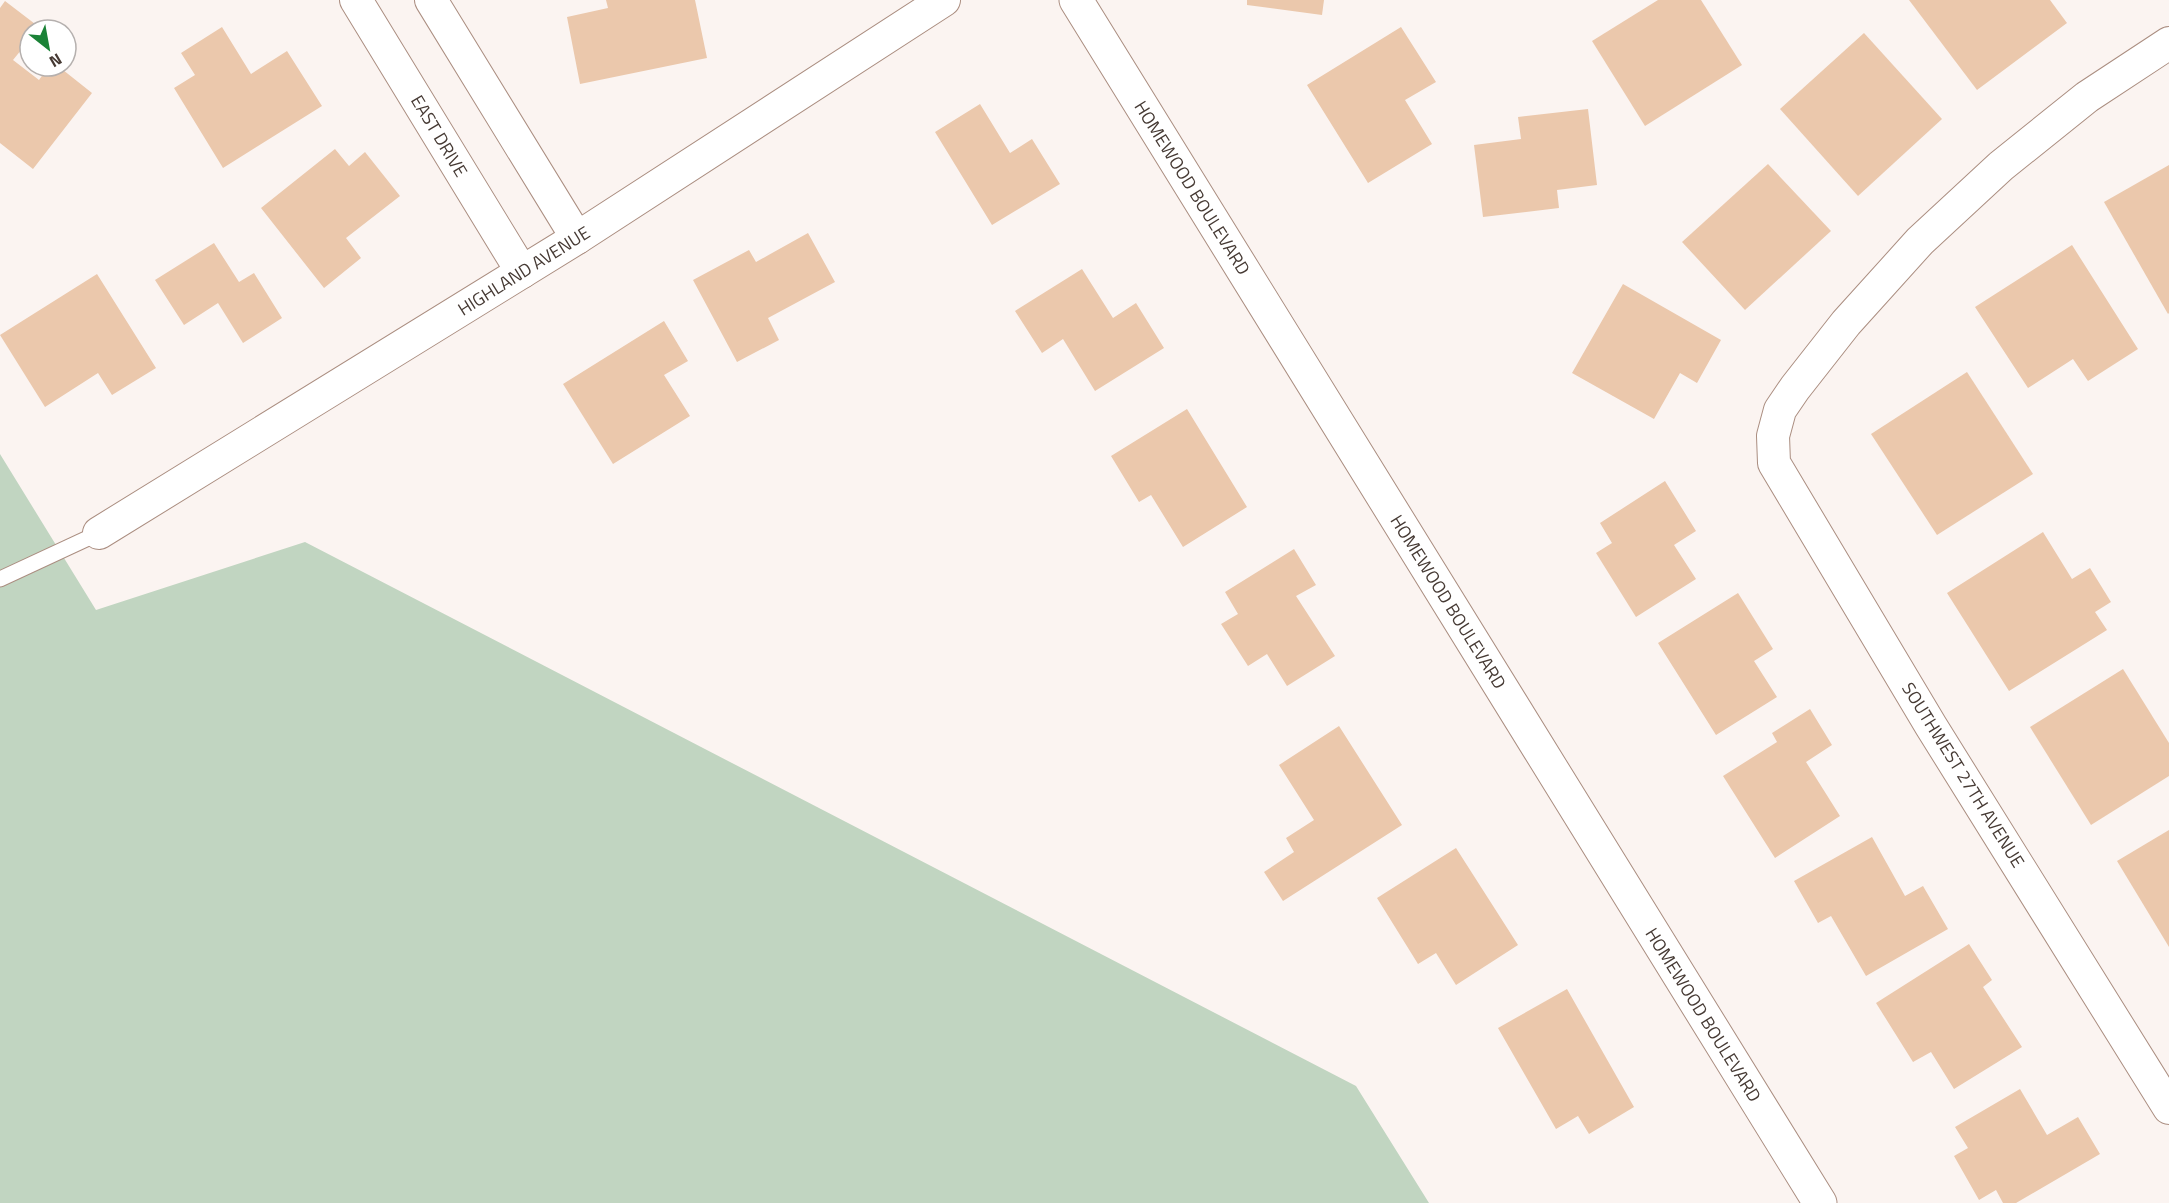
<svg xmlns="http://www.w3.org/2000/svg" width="2169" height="1203" font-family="'Titillium Web',sans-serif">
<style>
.green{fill:#c1d5c1}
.building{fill:#ebc8ac}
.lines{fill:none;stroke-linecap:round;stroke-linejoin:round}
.service-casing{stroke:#ab8e81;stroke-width:17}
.minor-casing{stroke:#ab8e81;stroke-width:34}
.tertiary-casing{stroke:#ab8e81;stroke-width:35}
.service{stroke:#fff;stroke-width:15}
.minor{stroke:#fff;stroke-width:32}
.tertiary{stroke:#fff;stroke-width:33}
.labels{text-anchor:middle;stroke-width:4.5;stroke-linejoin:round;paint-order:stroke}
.street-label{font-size:18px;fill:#463a34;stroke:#fff}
</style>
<rect width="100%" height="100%" fill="#fbf4f1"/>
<path class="green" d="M0 454 96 610 305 542 1356 1086 1429 1203H0Z"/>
<g class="building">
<path d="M606 0H695L707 58 580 84 567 17 608 8Z"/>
<path d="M1247 0H1324L1322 15 1247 5Z"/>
<path d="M1658 0H1701L1742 65 1645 126 1592 41Z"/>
<path d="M1909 0H2050L2067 23 1977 90Z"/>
<path d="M5 1 39 27 37 30H30V39L13 60 39 80 49 66H58L92 93 33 169 0 143V8Z"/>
<path d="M222 27 251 74 287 51 322 106 223 168 174 88 195 75 181 53Z"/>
<path d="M1401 27 1436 82 1405 100 1432 144 1368 183 1307 85Z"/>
<path d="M1864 33 1942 119 1858 196 1780 109Z"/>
<path d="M980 104 1010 153 1032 139 1060 184 992 225 935 132Z"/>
<path d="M1588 109 1597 185 1557 190 1559 208 1483 217 1474 145 1521 139 1518 117Z"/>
<path d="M335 149 349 166 365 152 400 196 346 238 361 258 324 288 261 208Z"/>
<path d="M1768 164 1831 231 1745 310 1682 242Z"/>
<path d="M2169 165V313L2168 314 2104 202Z"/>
<path d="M808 233 835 282 768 318 779 340 737 362 693 280 749 250 756 262Z"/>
<path d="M214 243 239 282 254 273 282 318 243 343 218 303 184 325 155 280Z"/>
<path d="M2072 245 2138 349 2088 381 2073 359 2028 388 1975 307Z"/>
<path d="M1082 269 1113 318 1136 303 1164 348 1095 391 1063 339 1042 353 1015 311Z"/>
<path d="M97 274 156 368 112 395 98 373 45 407 0 335Z"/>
<path d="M1623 284 1721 340 1697 383 1680 373 1654 419 1572 373Z"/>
<path d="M664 321 688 361 664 375 690 416 613 464 563 384Z"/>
<path d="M1967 372 2033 474 1937 535 1871 434Z"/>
<path d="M1187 409 1247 507 1183 547 1151 495 1139 502 1111 456Z"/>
<path d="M1665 481 1696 531 1674 545 1696 579 1636 617 1596 553 1612 543 1600 523Z"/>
<path d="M2043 532 2072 579 2090 568 2111 602 2095 612 2107 630 2009 691 1947 593Z"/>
<path d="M1294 549 1316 585 1296 596 1335 656 1287 686 1267 654 1248 666 1221 624 1238 614 1225 592Z"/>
<path d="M1738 593 1773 649 1754 661 1777 697 1716 735 1658 643Z"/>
<path d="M2123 669 2169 743V776L2091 825 2030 727Z"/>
<path d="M1810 709 1832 745 1806 762 1840 816 1775 858 1723 776 1777 742 1772 733Z"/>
<path d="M1339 726 1402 825 1283 901 1264 872 1294 852 1286 838 1314 820 1279 765Z"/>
<path d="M2169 830V947L2117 861Z"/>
<path d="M1872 837 1905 896 1923 886 1948 929 1866 976 1831 916 1818 923 1794 881Z"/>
<path d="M1456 848 1518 945 1456 985 1436 953 1418 964 1377 898Z"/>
<path d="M1969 944 1992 980 1983 987 2022 1047 1954 1089 1931 1052 1913 1062 1876 1003Z"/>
<path d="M1567 989 1634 1107 1589 1134 1578 1116 1556 1129 1498 1028Z"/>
<path d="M2020 1089 2047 1135 2078 1117 2100 1154 2016 1203H2003L1996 1190 1979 1200 1954 1156 1968 1148 1955 1127Z"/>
</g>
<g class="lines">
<g class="service-casing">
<path id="service" d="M0 579 99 533"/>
</g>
<g class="minor-casing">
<g id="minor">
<path d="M356 0 522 272"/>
<path d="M431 0 577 238"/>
<path d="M2169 43 2087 97 2001 166 1920 241 1846 323 1795 388 1780 410 1773 436 1774 463 1931 726 2169 1108"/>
<path d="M99 533 577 238 944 0"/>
</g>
</g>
<g class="tertiary-casing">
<path id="tertiary" d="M1076 0 1820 1203"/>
</g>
<use href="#service" class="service"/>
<use href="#minor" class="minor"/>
<use href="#tertiary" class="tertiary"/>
</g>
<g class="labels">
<g class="street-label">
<text transform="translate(439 136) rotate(59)" y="6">EAST DRIVE</text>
<text transform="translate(1192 188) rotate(58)" y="6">HOMEWOOD BOULEVARD</text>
<text transform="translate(524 271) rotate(-32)" y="6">HIGHLAND AVENUE</text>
<text transform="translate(1448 602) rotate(58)" y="6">HOMEWOOD BOULEVARD</text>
<text transform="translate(1963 775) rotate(58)" y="6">SOUTHWEST 27TH AVENUE</text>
<text transform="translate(1703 1015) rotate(58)" y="6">HOMEWOOD BOULEVARD</text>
</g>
</g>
<g transform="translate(48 48) rotate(149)"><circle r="28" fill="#ffffff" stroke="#b5b0ae" stroke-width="1.5"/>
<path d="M0-4.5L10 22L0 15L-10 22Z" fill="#1b8237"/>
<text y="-9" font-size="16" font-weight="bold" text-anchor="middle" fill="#463a34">N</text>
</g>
</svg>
